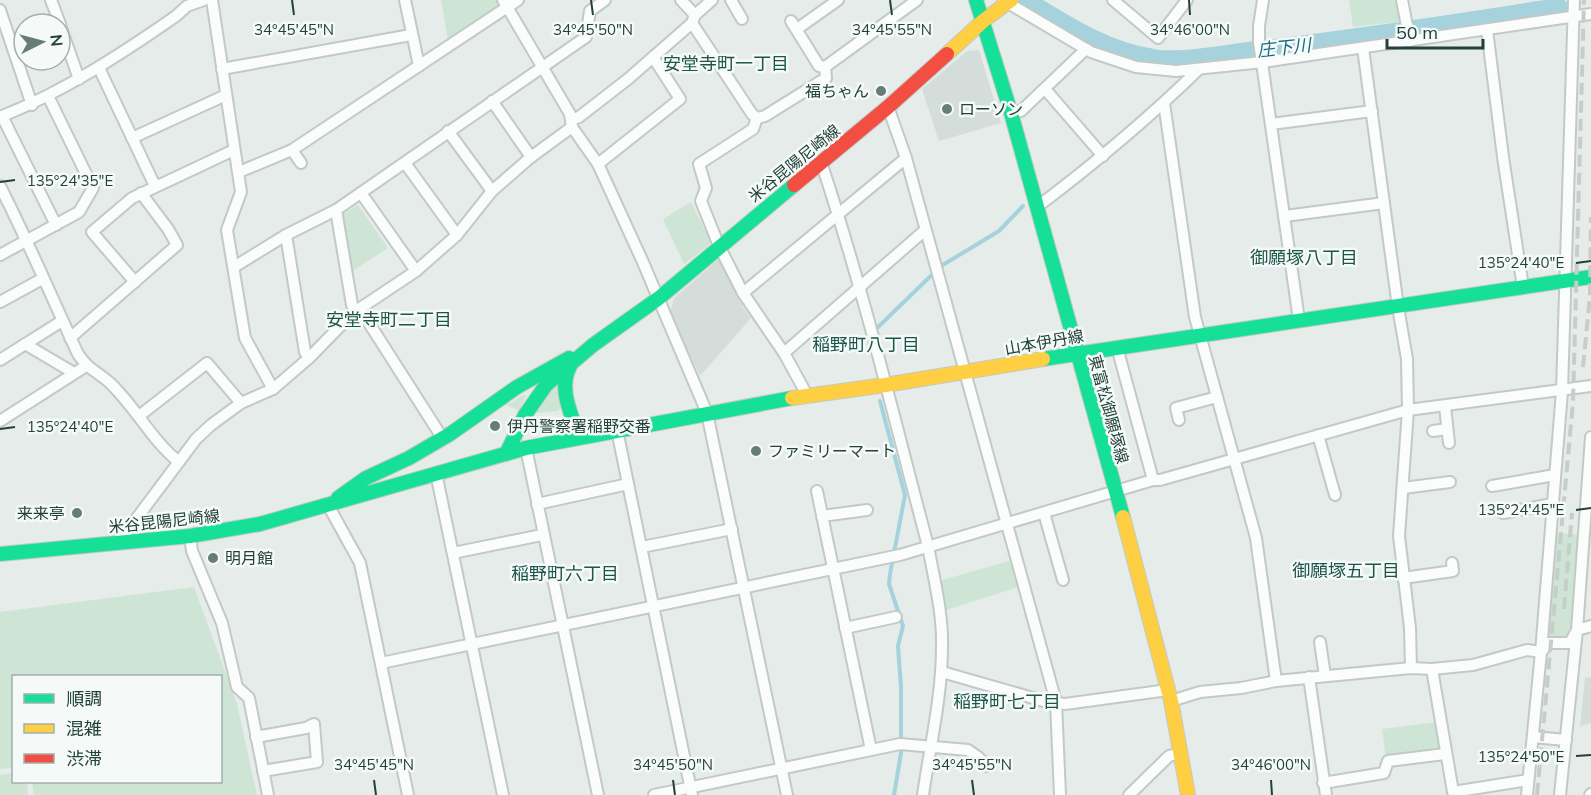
<svg xmlns="http://www.w3.org/2000/svg" width="1591" height="795" font-family="Mulish,'Noto Sans JP',sans-serif">
<style>
.built{fill:#d4ddd9}
.green{fill:#cee5d6}
.lines{fill:none;stroke-linecap:round;stroke-linejoin:round}
.stream{stroke:#a5d2dc;stroke-width:4}
.river{stroke:#a5d2dc;stroke-width:22}
.street-casing{stroke:#c3c9c7;stroke-width:14}
.fast-casing{stroke:#c1cac7;stroke-width:16}
.slow-casing{stroke:#c1cac7;stroke-width:16}
.jam-casing{stroke:#c1cac7;stroke-width:16}
.street{stroke:#fbfcfc;stroke-width:10}
.fast{stroke:#16e098;stroke-width:14}
.slow{stroke:#ffcf43;stroke-width:14}
.jam{stroke:#f24e42;stroke-width:14}
.rail{stroke:#c7cdcb;stroke-width:4;stroke-dasharray:12 6;stroke-linecap:butt}
.ticks{fill:none;stroke:#22413a;stroke-width:2}
.poi-dot{fill:#677d77;stroke:#f5faf8;stroke-width:2}
.labels{text-anchor:middle;stroke-width:5;stroke-linejoin:round;paint-order:stroke}
.poi-label{font-size:16px;fill:#22413a;stroke:#f5faf8;text-anchor:start}
.street-label{font-size:16px;fill:#22413a;stroke:#f5faf8}
.water-label{font-size:18px;font-style:italic;fill:#176b82;stroke:#f5faf8}
.neighbourhood-label{font-size:18px;fill:#1c5549;stroke:#f5faf8}
.ticks-label{font-size:15px;text-anchor:middle;fill:#22413a;stroke:#f5faf8;stroke-width:5;stroke-linejoin:round;paint-order:stroke}
</style>
<rect width="100%" height="100%" fill="#e6ece9"/>
<g class="built">
<path d="M979 50 1001 123 939 141 922 89 967 51Z"/>
<path d="M719 259 743 307 751 318 700 376 670 313 674 298Z"/>
<path d="M1591 677V723L1580 726 1585 678Z"/>
</g>
<g class="green">
<path d="M441 0H496L498 3 497 8 448 40Z"/>
<path d="M1349 0H1398L1403 21 1353 27Z"/>
<path d="M691 202 710 241 708 246 684 264 663 219Z"/>
<path d="M358 205 388 248 351 272 341 215Z"/>
<path d="M555 383 561 388 564 404 558 411 535 413Z"/>
<path d="M523 395H526L519 411 507 405Z"/>
<path d="M1555 533 1582 535 1575 630 1569 642 1545 641Z"/>
<path d="M1012 560 1019 587 943 611 939 581Z"/>
<path d="M194 587 237 704 257 795H34L32 782H220V676H14L13 768 0 769V612Z"/>
<path d="M1438 722 1442 749 1386 758 1382 729Z"/>
<path d="M13 773 14 782H27L28 795H0V775Z"/>
</g>
<g class="lines">
<g class="stream">
<path d="M876 333 875 330 941 266 999 231 1023 206"/>
<path d="M880 401 905 495 890 574 889 584 903 626 898 646 901 687V753L894 795"/>
</g>
<path class="river" d="M1022 0C1063 25 1105 53 1153 60 1182 65 1226 55 1257 52 1357 40 1457 25 1558 9"/>
<g class="street-casing">
<g id="street">
<path d="M51 0 60 24"/>
<path d="M212 0 241 192 227 230 245 338 273 389"/>
<path d="M405 0 419 66"/>
<path d="M503 0 570 114 572 127 598 164 642 260 707 413 787 795"/>
<path d="M681 0 695 15"/>
<path d="M731 0 742 19"/>
<path d="M1003 0 1091 52 1136 67 1176 71 1263 62 1591 14"/>
<path d="M1113 0 1158 38 1187 0"/>
<path d="M1263 0 1259 26V42L1299 320"/>
<path d="M1402 0 1410 41"/>
<path d="M0 10 32 105"/>
<path d="M791 21 819 66 825 67"/>
<path d="M692 23 752 114 757 118 765 116 826 78 825 67 917 0"/>
<path d="M60 25 79 79"/>
<path d="M797 29 838 0"/>
<path d="M1487 30 1503 157 1523 287"/>
<path d="M1363 48 1398 307 1407 359 1408 410 1399 536 1410 628 1411 668"/>
<path d="M99 68 155 186"/>
<path d="M222 69 411 35"/>
<path d="M1045 89 1103 156"/>
<path d="M492 101 531 157"/>
<path d="M1164 103 1195 317 1256 538 1276 681"/>
<path d="M888 107 906 158 1056 702 1060 795"/>
<path d="M1011 113 1021 111 1086 49"/>
<path d="M2 116 56 225"/>
<path d="M0 117C63 92 120 55 176 16L187 6 204 0"/>
<path d="M757 118 753 129 699 164 706 188 701 201 719 246 743 293 784 353 924 231"/>
<path d="M571 120 579 117 628 79 692 23 695 15 712 0"/>
<path d="M1271 124 1372 111"/>
<path d="M448 131 492 191"/>
<path d="M132 138 226 95"/>
<path d="M292 150 301 163"/>
<path d="M821 162C863 288 894 418 928 546 934 579 943 614 942 647 942 696 930 746 923 795"/>
<path d="M405 163 457 235"/>
<path d="M598 164 680 99 653 57"/>
<path d="M239 172 292 150 518 0"/>
<path d="M0 186C28 241 52 298 78 354 88 369 96 371 109 382 135 406 151 440 179 462"/>
<path d="M361 193 416 271"/>
<path d="M1037 207C1094 164 1148 119 1199 69"/>
<path d="M336 210 352 305 357 311"/>
<path d="M1285 216 1384 203"/>
<path d="M286 235 305 352 309 358"/>
<path d="M0 255 79 212 93 188 48 96"/>
<path d="M234 267 286 235 336 210 586 37 590 11 605 0"/>
<path d="M135 282 92 232 132 198 234 150"/>
<path d="M743 293 906 158"/>
<path d="M0 302 42 279"/>
<path d="M360 309 443 439"/>
<path d="M70 338 177 245 168 229 141 193"/>
<path d="M25 344 74 373"/>
<path d="M1117 347 1153 480"/>
<path d="M784 353 807 395"/>
<path d="M0 360 62 321"/>
<path d="M1445 406 1449 443"/>
<path d="M139 416 207 363 241 403"/>
<path d="M1179 420 1176 408 1217 397"/>
<path d="M0 421 86 366"/>
<path d="M617 430 692 795"/>
<path d="M1433 431 1447 429"/>
<path d="M1318 435 1335 495"/>
<path d="M526 448 598 795"/>
<path d="M436 473 503 795"/>
<path d="M1492 486 1555 475"/>
<path d="M1403 488 1450 482"/>
<path d="M817 491 871 750"/>
<path d="M537 504 628 484"/>
<path d="M328 505 360 563 408 795"/>
<path d="M1044 513 1063 580"/>
<path d="M1503 513 1553 504"/>
<path d="M822 516 867 510"/>
<path d="M190 536 192 551 222 623 237 687 249 698 268 795"/>
<path d="M119 542 196 439 211 425 241 403 273 389 309 358 353 313 416 271 457 235 492 191 531 157 572 127"/>
<path d="M642 547 732 529"/>
<path d="M453 553 542 535"/>
<path d="M1403 578 1453 571 1452 563"/>
<path d="M845 628 896 617"/>
<path d="M1320 642 1325 676"/>
<path d="M381 663 900 555 1153 480H1160L1408 410 1591 386"/>
<path d="M1432 669 1453 792 1528 780"/>
<path d="M942 672 1047 702 1065 704 1168 690"/>
<path d="M1309 677 1326 795"/>
<path d="M1171 701 1200 692 1241 688 1276 681 1411 668 1432 669 1473 665 1527 650 1541 652 1549 643H1570L1577 630 1591 626"/>
<path d="M256 737 306 728 314 724 317 762 263 771"/>
<path d="M1533 737 1566 740"/>
<path d="M1323 783 1384 773 1388 761 1445 754"/>
<path d="M654 795 900 744 968 750 978 757 987 766"/>
<path d="M1129 795 1169 756 1180 753"/>
<path d="M1527 795 1541 652 1562 391 1574 0"/>
<path d="M1560 795 1577 630 1591 437"/>
<path d="M1590 795 1591 794"/>
</g>
</g>
<g class="fast-casing">
<g id="fast">
<path d="M976 0 1011 113 1123 517"/>
<path d="M1043 359 1591 277"/>
<path d="M570 366C559 387 569 408 576 429L588 436"/>
<path d="M506 454 525 415 546 385 593 345 659 298 794 185"/>
<path d="M338 498 366 478 409 458 450 434 517 387 569 358"/>
<path d="M0 554 190 536 260 524 526 448 792 398"/>
</g>
</g>
<g class="slow-casing">
<g id="slow">
<path d="M947 54 983 21 1011 0"/>
<path d="M792 398 885 385 1043 359"/>
<path d="M1123 517 1171 701 1188 795"/>
</g>
</g>
<g class="jam-casing">
<path id="jam" d="M794 185 888 107 947 54"/>
</g>
<use href="#street" class="street"/>
<use href="#fast" class="fast"/>
<use href="#slow" class="slow"/>
<use href="#jam" class="jam"/>
<g class="rail">
<path d="M1583 367 1590 296 1591 217"/>
<path d="M1564 609 1572 513"/>
<path d="M1537 795 1573 402 1584 0"/>
</g>
</g>
<path class="ticks" d="M292 0 294 15M591 0 593 15M890 0 892 15M1189 0 1190 15M0 182 15 180M1576 263 1591 261M0 429 15 427M1576 510 1591 508M1576 756 1591 755M374 780 376 795M673 780 675 795M972 780 974 795M1271 780 1272 795"/>
<g class="poi-dot">
<circle cx="881" cy="91" r="6"/>
<circle cx="947" cy="109" r="6"/>
<circle cx="495" cy="426" r="6"/>
<circle cx="756" cy="451" r="6"/>
<circle cx="77" cy="513" r="6"/>
<circle cx="213" cy="558" r="6"/>
</g>
<g class="labels">
<g class="poi-label">
<text x="869" y="97" text-anchor="end">福ちゃん</text>
<text x="959" y="115">ローソン</text>
<text x="507" y="432">伊丹警察署稲野交番</text>
<text x="768" y="457">ファミリーマート</text>
<text x="65" y="519" text-anchor="end">来来亭</text>
<text x="225" y="564">明月館</text>
</g>
<g class="street-label">
<text transform="translate(794 163) rotate(-39)" y="6">米谷昆陽尼崎線</text>
<text transform="translate(1044 342) rotate(-10)" y="6">山本伊丹線</text>
<text transform="translate(1109 409) rotate(75)" y="6">東富松御願塚線</text>
<text transform="translate(164 521) rotate(-6)" y="6">米谷昆陽尼崎線</text>
</g>
<g class="water-label">
<text transform="translate(1284 48) rotate(-6)" y="6">庄下川</text>
</g>
<g class="neighbourhood-label">
<text x="726" y="70">安堂寺町一丁目</text>
<text x="1304" y="264">御願塚八丁目</text>
<text x="389" y="326">安堂寺町二丁目</text>
<text x="866" y="351">稲野町八丁目</text>
<text x="1346" y="577">御願塚五丁目</text>
<text x="565" y="580">稲野町六丁目</text>
<text x="1007" y="708">稲野町七丁目</text>
</g>
</g>
<g class="ticks-label">
<text x="294" y="35">34°45'45"N</text>
<text x="593" y="35">34°45'50"N</text>
<text x="892" y="35">34°45'55"N</text>
<text x="1190" y="35">34°46'00"N</text>
<text x="70" y="186">135°24'35"E</text>
<text x="1521" y="268">135°24'40"E</text>
<text x="70" y="432">135°24'40"E</text>
<text x="1521" y="515">135°24'45"E</text>
<text x="1521" y="762">135°24'50"E</text>
<text x="374" y="770">34°45'45"N</text>
<text x="673" y="770">34°45'50"N</text>
<text x="972" y="770">34°45'55"N</text>
<text x="1271" y="770">34°46'00"N</text>
</g>
<rect x="12" y="675" width="210" height="108" fill="#f5faf8" stroke="#a1b0ac" stroke-width="1.5"/>
<rect x="24" y="694" width="30" height="9" fill="#16e098" stroke="#a1b0ac" stroke-width="1.5"/>
<text x="66" y="705" font-size="18" fill="#22413a">順調</text>
<rect x="24" y="724" width="30" height="9" fill="#ffcf43" stroke="#a1b0ac" stroke-width="1.5"/>
<text x="66" y="735" font-size="18" fill="#22413a">混雑</text>
<rect x="24" y="754" width="30" height="9" fill="#f24e42" stroke="#a1b0ac" stroke-width="1.5"/>
<text x="66" y="765" font-size="18" fill="#22413a">渋滞</text>
<g transform="translate(42 42) rotate(84)"><circle r="28" fill="#f5faf8" stroke="#a1b0ac" stroke-width="1.5"/>
<path d="M0-4.5L10 22L0 15L-10 22Z" fill="#677d77"/>
<text y="-9" font-size="16" font-weight="bold" text-anchor="middle" fill="#22413a">N</text>
</g>
<path d="M1387 39v9h96v-9" fill="none" stroke="#22413a" stroke-width="3"/>
<text x="1396" y="39" font-size="18" fill="#22413a" stroke="#f5faf8" stroke-width="4.5" paint-order="stroke">50 m</text>
</svg>
